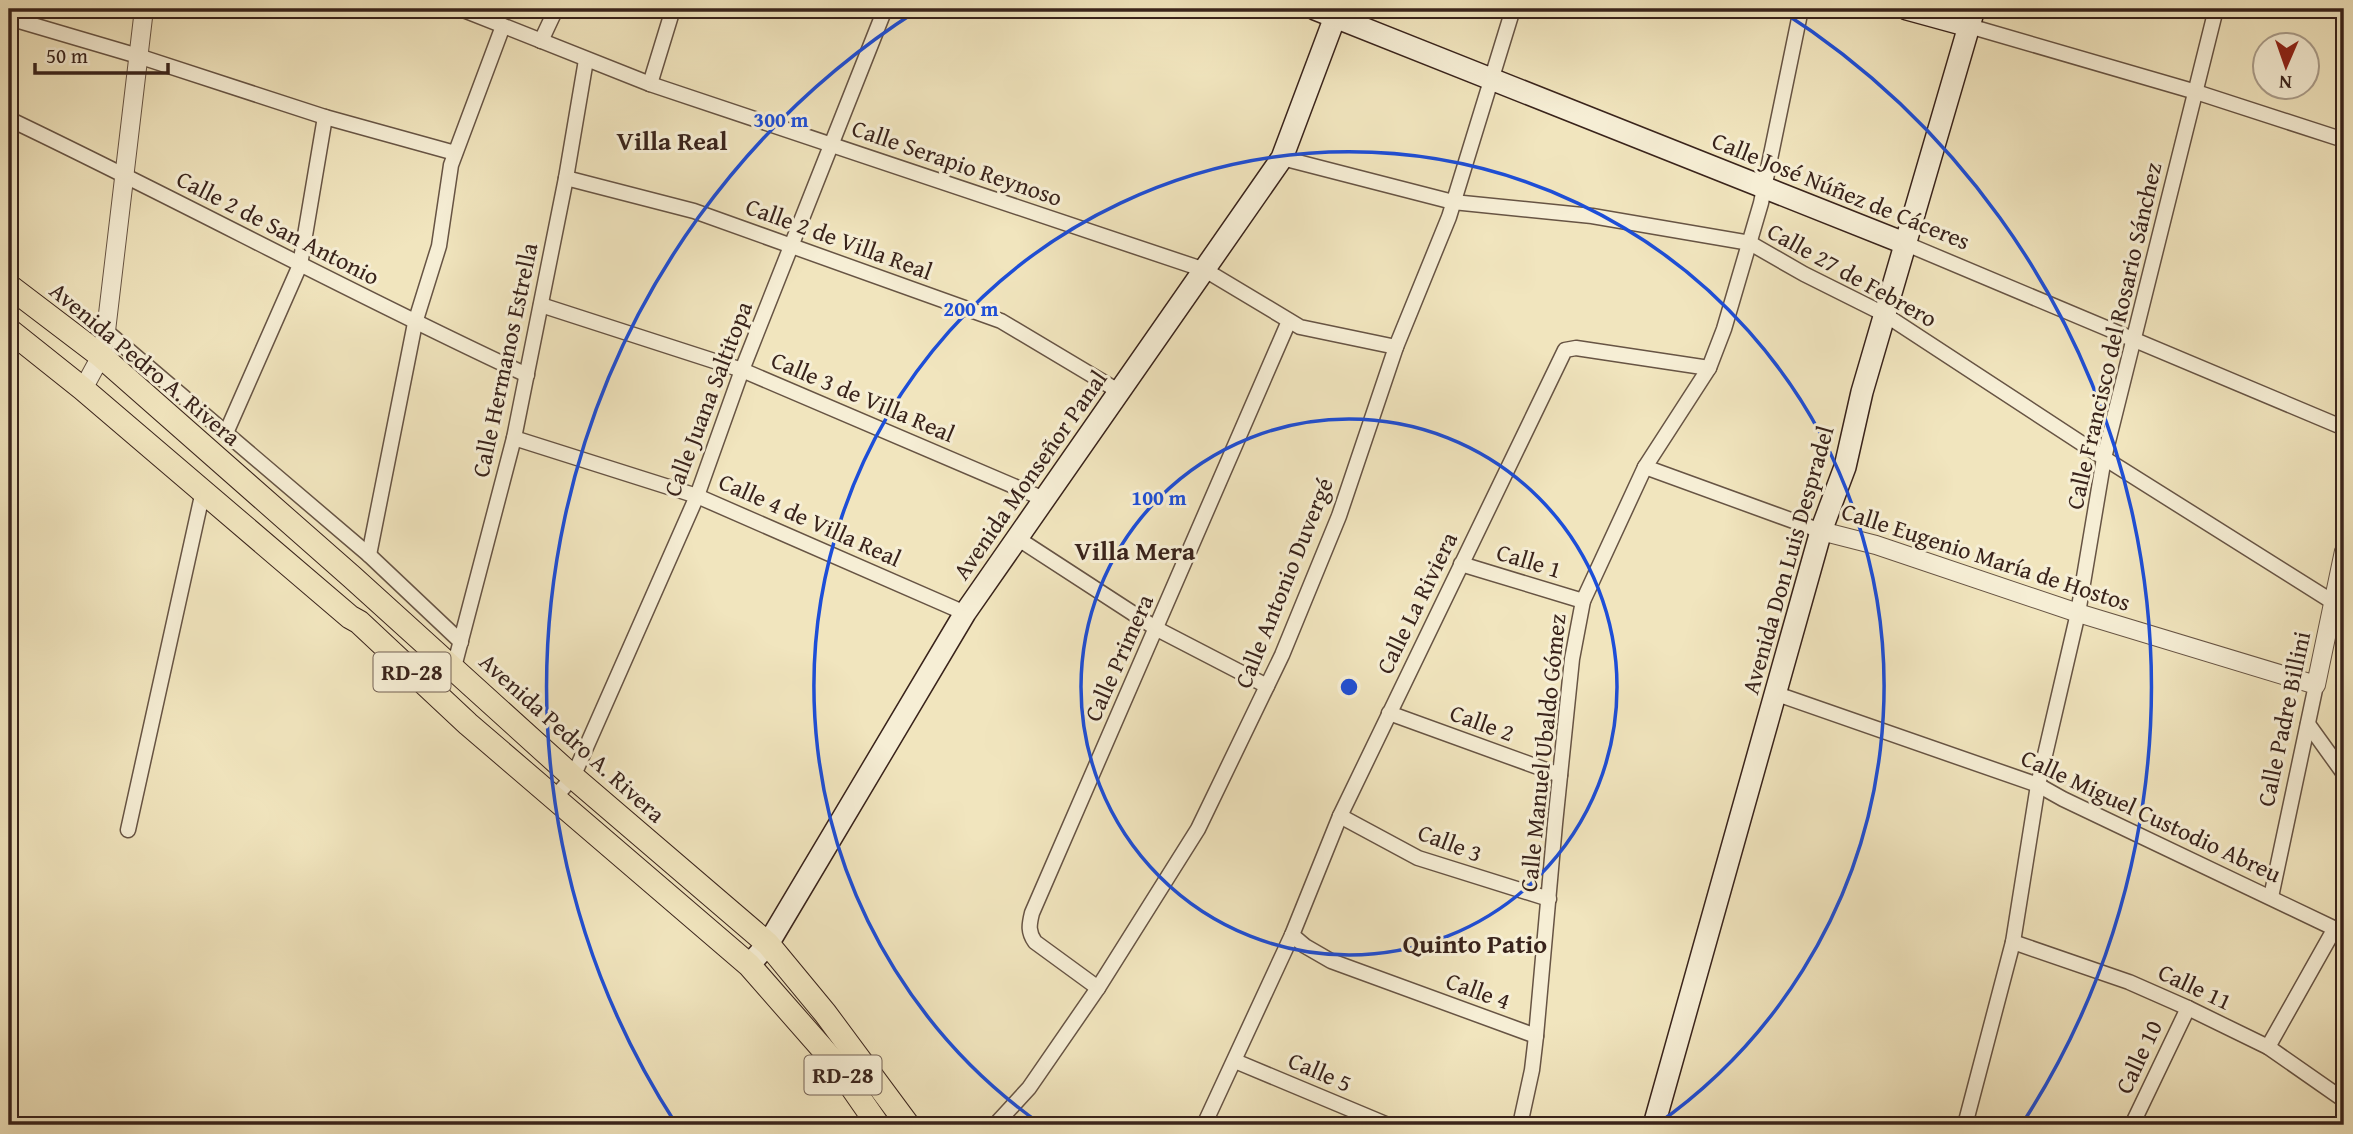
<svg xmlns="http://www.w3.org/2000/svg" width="2353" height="1134" font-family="'Gentium Book Plus',serif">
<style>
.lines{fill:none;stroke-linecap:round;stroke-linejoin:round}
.minor-casing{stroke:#675444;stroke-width:17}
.tertiary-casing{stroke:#675444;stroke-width:20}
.secondary-casing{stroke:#39231b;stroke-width:24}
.primary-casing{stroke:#39231b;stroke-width:25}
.minor{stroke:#f6eed5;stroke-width:14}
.tertiary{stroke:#f6eed5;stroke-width:18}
.secondary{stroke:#f6eed5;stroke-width:21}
.primary{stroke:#f1e5be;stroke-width:23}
.ring{fill:none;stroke:#1d4ed8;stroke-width:3.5}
.labels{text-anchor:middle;stroke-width:6;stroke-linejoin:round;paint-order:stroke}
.shield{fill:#f6eed5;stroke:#726053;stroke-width:2}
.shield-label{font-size:23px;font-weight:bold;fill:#39231b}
.street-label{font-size:24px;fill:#39231b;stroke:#f6eed5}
.neighbourhood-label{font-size:26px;font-weight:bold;fill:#39231b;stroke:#f6eed5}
.centre{fill:#1d4ed8;stroke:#f6eed5;stroke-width:3.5}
.ring-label{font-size:21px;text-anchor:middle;font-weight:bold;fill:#1d4ed8;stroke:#f6eed5;stroke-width:6;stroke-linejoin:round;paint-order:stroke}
</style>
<rect width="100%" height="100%" fill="#f1e5be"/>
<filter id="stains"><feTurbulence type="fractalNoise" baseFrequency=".00286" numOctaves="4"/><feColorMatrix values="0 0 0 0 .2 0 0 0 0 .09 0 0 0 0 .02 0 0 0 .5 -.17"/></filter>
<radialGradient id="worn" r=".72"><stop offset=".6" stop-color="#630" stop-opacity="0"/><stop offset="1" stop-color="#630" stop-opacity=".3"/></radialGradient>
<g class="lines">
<g class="minor-casing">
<g id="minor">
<path d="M461 9 650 84 1205 270 1300 327 1396 347"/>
<path d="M9 18 138 56 325 117 455 153"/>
<path d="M1969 26 2196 92 2344 140"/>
<path d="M541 41 556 9"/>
<path d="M650 84 673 9"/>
<path d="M9 119C183 202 352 294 527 375"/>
<path d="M1282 158 1453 202 1592 216 1750 243 1804 274 1884 314 2104 458 2344 609"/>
<path d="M566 178 694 211 1001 321 1120 392"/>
<path d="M1904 243 2344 428"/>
<path d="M541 305 742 370 1044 499"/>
<path d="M106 331 369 555 461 642"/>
<path d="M226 433 300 265 325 117"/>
<path d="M514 438 697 496 965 613"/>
<path d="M1645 467 1821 531"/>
<path d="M1017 538 1157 629 1267 686"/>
<path d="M369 555 415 323 439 246 451 165 503 26"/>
<path d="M1461 564 1583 601"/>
<path d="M454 667 514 438 566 178 586 60"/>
<path d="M1777 694 2038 785 2063 799 2344 933"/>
<path d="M1389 713 1560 775"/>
<path d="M2308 724 2344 774"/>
<path d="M555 797 573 777 697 496 742 370 885 9"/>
<path d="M1340 816 1418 858 1549 899"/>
<path d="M128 830 203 491"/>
<path d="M2271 897 2316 685"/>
<path d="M1292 935 1305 946 1331 961 1536 1036"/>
<path d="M2013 942 2129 982 2188 1008 2268 1047 2344 1100"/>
<path d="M1098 988 1035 942C1028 932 1029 925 1032 913L1289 321"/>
<path d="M2268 1047 2335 928"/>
<path d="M1235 1061 1388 1125"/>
<path d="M995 1125 1029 1088 1098 988 1198 829 1282 655 1339 516 1396 347 1449 217 1513 9"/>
<path d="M1204 1125 1292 935 1340 816 1565 350 1576 348 1709 368"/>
<path d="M1520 1125 1532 1070 1536 1036 1555 824 1572 659 1583 601 1645 467 1709 368 1724 329 1761 203 1801 9"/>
<path d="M1965 1125 2013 942 2038 785 2078 613 2104 458 2216 9"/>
<path d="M2132 1125 2188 1008"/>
</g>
</g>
<g class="tertiary-casing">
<g id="tertiary">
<path d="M83 389 101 356 106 331 144 9"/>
<path d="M1821 531 1876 545 2078 613 2316 685 2344 551"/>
</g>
</g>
<g class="secondary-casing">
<g id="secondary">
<path d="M1315 9 1904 243"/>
<path d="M1907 9 1969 26"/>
<path d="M749 965 768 944 965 613 1282 158 1338 9"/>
<path d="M1654 1125 1821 531 1845 467 1862 392 1974 9"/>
</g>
</g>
<g class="primary-casing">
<g id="primary">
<path d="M9 286 101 356 352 577 573 777 768 944 825 1013 908 1125"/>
<path d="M9 330 83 389 350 617 359 622 468 724 749 965 835 1063 878 1125"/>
</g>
</g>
<use href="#minor" class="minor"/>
<use href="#tertiary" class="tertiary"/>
<use href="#secondary" class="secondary"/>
<use href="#primary" class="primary"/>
</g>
<g class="ring">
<circle cx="1349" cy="687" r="268"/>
<path d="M1042 1125A535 535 0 1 1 1656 1125"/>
<path d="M676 1124A803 803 0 0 1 918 10M1780 10A803 803 0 0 1 2022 1124"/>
</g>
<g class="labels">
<g class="shield">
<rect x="373.5" y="652.5" width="77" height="39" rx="5"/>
<rect x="804.5" y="1055.5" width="77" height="39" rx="5"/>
</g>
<g class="shield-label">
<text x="412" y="680">RD-28</text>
<text x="843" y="1083">RD-28</text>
</g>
<g class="street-label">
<text transform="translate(957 163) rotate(19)" y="8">Calle Serapio Reynoso</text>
<text transform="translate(1841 191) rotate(22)" y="8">Calle José Núñez de Cáceres</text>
<text transform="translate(278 228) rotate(27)" y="8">Calle 2 de San Antonio</text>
<text transform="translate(839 239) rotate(20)" y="8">Calle 2 de Villa Real</text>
<text transform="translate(1852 275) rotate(29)" y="8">Calle 27 de Febrero</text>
<text transform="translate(2114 336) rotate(-77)" y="8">Calle Francisco del Rosario Sánchez</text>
<text transform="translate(505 360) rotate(-78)" y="8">Calle Hermanos Estrella</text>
<text transform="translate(145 364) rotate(40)" y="8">Avenida Pedro A. Rivera</text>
<text transform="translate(863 397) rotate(23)" y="8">Calle 3 de Villa Real</text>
<text transform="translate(708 399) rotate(-69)" y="8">Calle Juana Saltitopa</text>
<text transform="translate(1030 475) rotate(-55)" y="8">Avenida Monseñor Panal</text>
<text transform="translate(810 520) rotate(24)" y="8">Calle 4 de Villa Real</text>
<text transform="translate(1986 557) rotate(18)" y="8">Calle Eugenio María de Hostos</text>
<text transform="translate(1788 560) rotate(-74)" y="8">Avenida Don Luis Despradel</text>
<text transform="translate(1529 561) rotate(17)" y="8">Calle 1</text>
<text transform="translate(1284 583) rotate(-68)" y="8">Calle Antonio Duvergé</text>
<text transform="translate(1417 603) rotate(-64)" y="8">Calle La Riviera</text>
<text transform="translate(1119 658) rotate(-66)" y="8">Calle Primera</text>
<text transform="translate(2284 719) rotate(-78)" y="8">Calle Padre Billini</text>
<text transform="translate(1482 723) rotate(20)" y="8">Calle 2</text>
<text transform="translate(572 738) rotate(42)" y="8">Avenida Pedro A. Rivera</text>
<text transform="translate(1543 753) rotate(-84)" y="8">Calle Manuel Ubaldo Gómez</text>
<text transform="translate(2151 816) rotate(25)" y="8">Calle Miguel Custodio Abreu</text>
<text transform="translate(1450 843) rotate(21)" y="8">Calle 3</text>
<text transform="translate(2195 987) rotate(25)" y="8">Calle 11</text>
<text transform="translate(1478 991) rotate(20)" y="8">Calle 4</text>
<text transform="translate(2139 1057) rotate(-65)" y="8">Calle 10</text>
<text transform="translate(1320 1072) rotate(23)" y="8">Calle 5</text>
</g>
<g class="neighbourhood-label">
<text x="672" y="150">Villa Real</text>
<text x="1135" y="560">Villa Mera</text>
<text x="1475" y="953">Quinto Patio</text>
</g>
</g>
<circle cx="1349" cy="687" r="10" class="centre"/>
<g class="ring-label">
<text x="781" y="127">300 m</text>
<text x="971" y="316">200 m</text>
<text x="1159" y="505">100 m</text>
</g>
<rect width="2353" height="1134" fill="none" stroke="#f1e5be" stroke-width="35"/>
<rect x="10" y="10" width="2332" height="1113" fill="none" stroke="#39231b" stroke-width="3.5"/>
<rect x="18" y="18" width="2318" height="1099" fill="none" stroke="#39231b" stroke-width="2"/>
<g transform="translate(2286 66) rotate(182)"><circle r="33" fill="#f6eed5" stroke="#aa9d8b" stroke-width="2"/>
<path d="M0-5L12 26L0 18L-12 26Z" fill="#8f2418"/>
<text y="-10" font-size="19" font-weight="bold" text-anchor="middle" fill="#39231b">N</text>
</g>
<path d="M35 63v10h133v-10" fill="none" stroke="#39231b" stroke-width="3.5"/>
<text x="46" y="63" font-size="21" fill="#39231b" stroke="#f6eed5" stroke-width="5" paint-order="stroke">50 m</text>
<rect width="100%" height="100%" filter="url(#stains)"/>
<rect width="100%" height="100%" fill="url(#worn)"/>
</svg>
